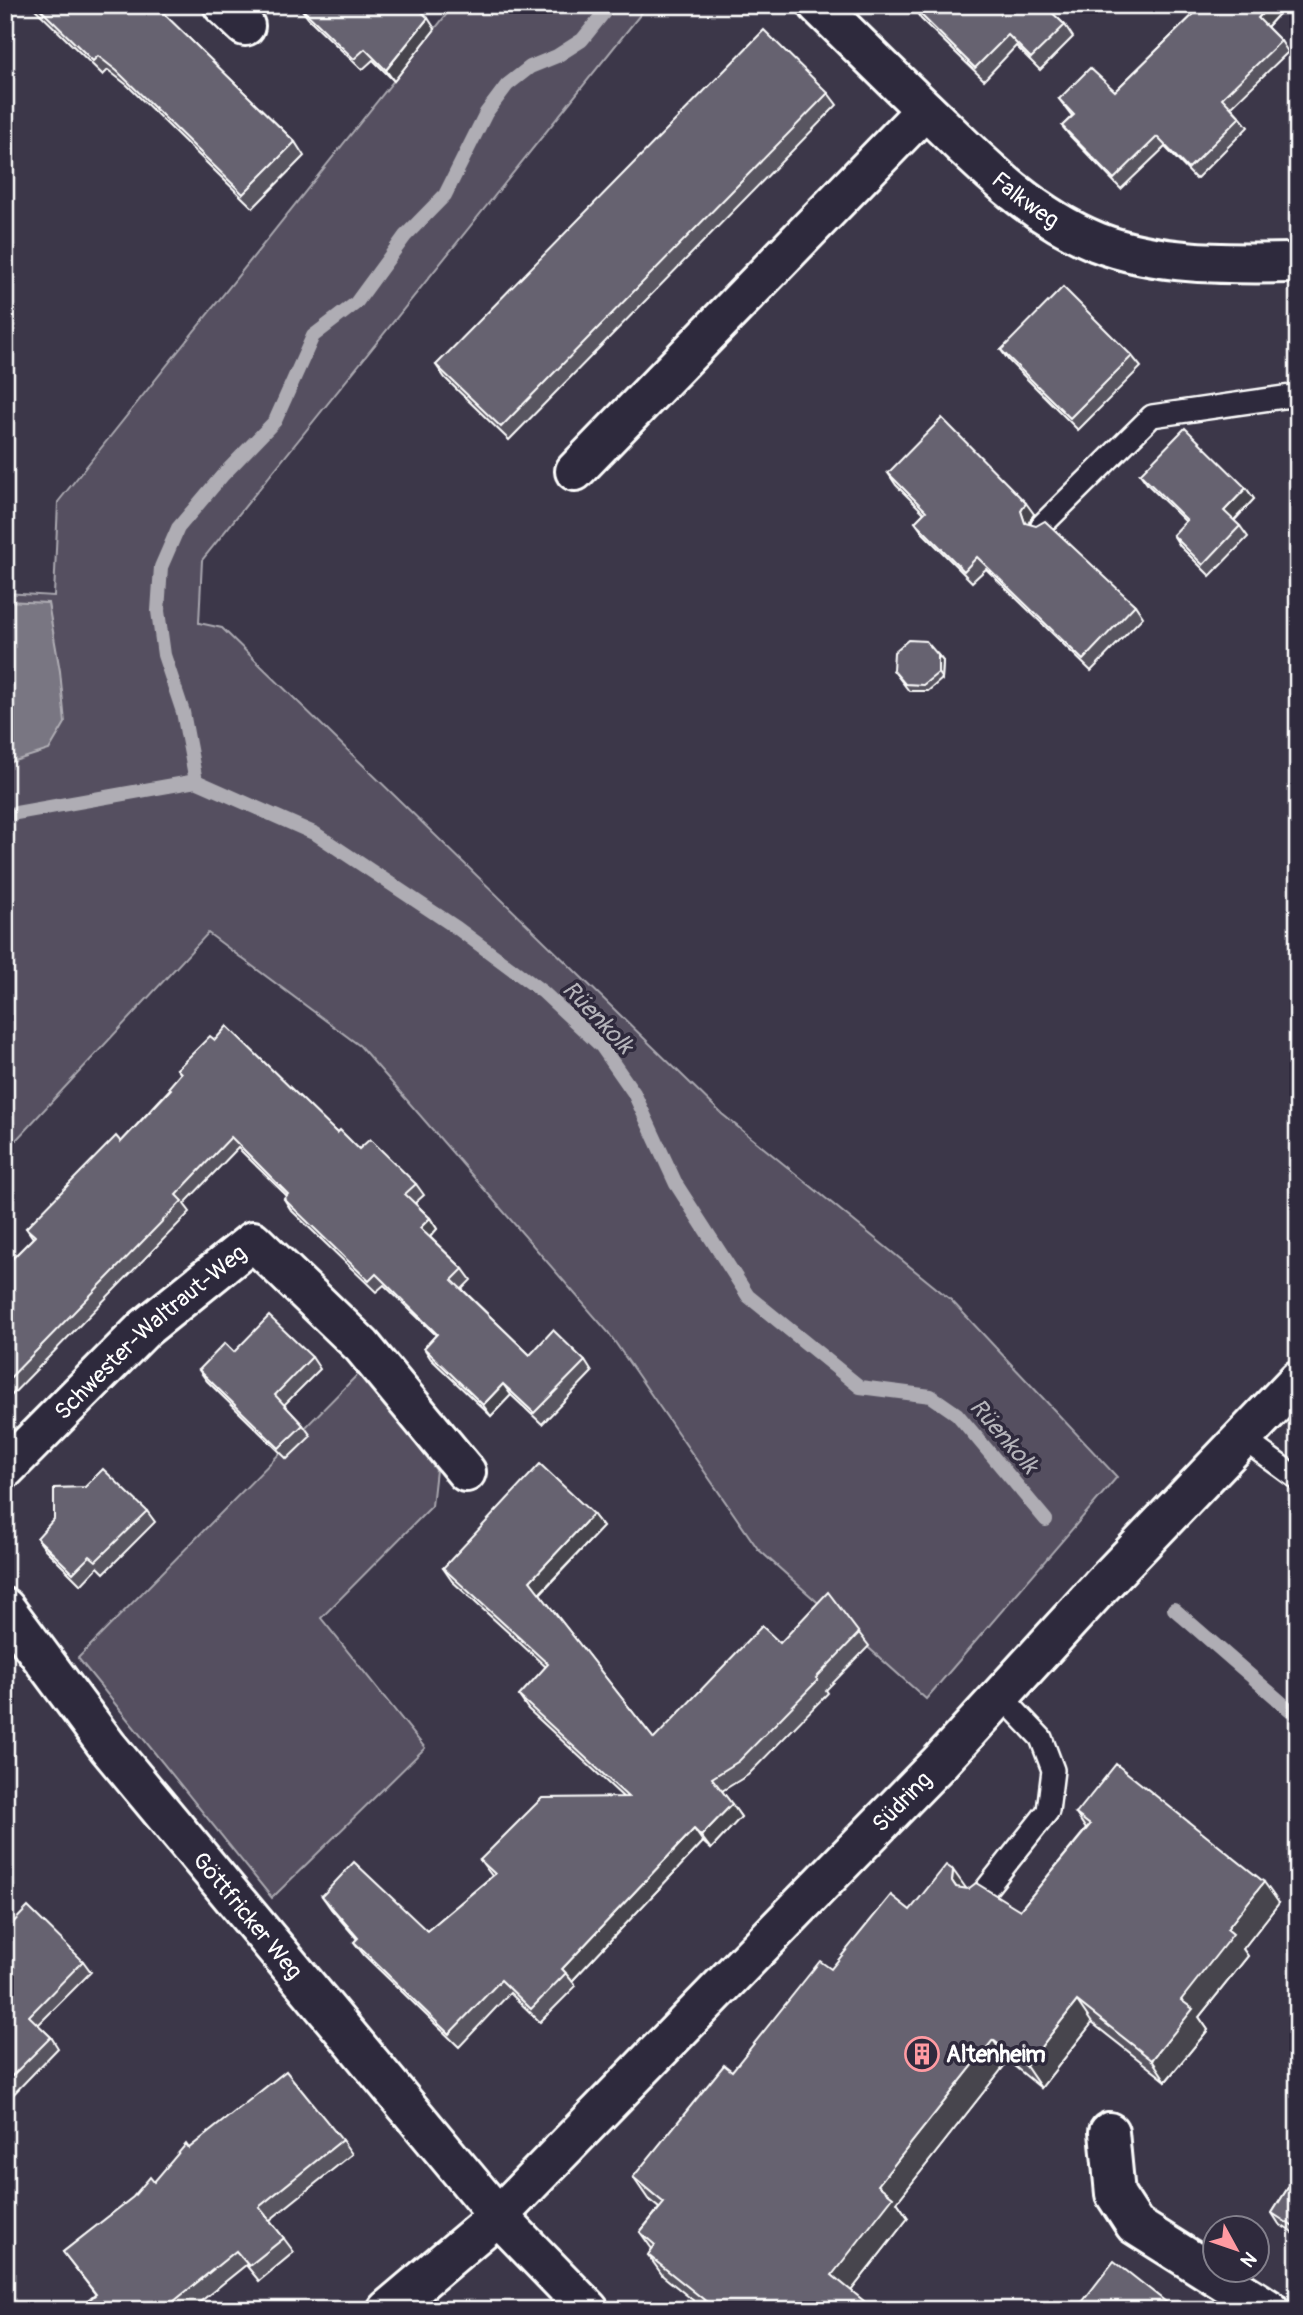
<svg xmlns="http://www.w3.org/2000/svg" width="1303" height="2315" font-family="Pangolin,sans-serif">
<style>
.green{fill:#555060;stroke:#aaa8b0;stroke-width:2}
.water{fill:#797682;stroke:#afadb4;stroke-width:2}
.lines{fill:none;stroke-linecap:round;stroke-linejoin:round}
.stream{stroke:#afadb4;stroke-width:14}
.lane-casing{stroke:#fff;stroke-width:26}
.street-casing{stroke:#fff;stroke-width:44}
.secondary-casing{stroke:#fff;stroke-width:44}
.lane{stroke:#2f2a3d;stroke-width:21}
.street{stroke:#2f2a3d;stroke-width:38}
.secondary{stroke:#2f2a3d;stroke-width:38}
.wall{fill:#585460;stroke:#fff;stroke-width:2}
.shaded-wall{fill:#47454e;stroke:#fff;stroke-width:2}
.building{fill:#666270;stroke:#fff;stroke-width:2}
.labels{text-anchor:middle;stroke-width:7;stroke-linejoin:round;paint-order:stroke}
.street-label{font-size:23px;fill:#fff;stroke:#2f2a3d}
.poi-label{font-size:23px;font-weight:bold;fill:#fff;stroke:#2f2a3d;text-anchor:start}
.water-label{font-size:24px;font-style:italic;fill:#b5b4ba;stroke:#2f2a3d}
</style>
<rect width="100%" height="100%" fill="#3c3749"/>
<filter id="ink" filterUnits="userSpaceOnUse"><feTurbulence type="fractalNoise" baseFrequency=".0143" numOctaves="2"/><feDisplacementMap in="SourceGraphic" scale="14" xChannelSelector="R" yChannelSelector="G"/><feConvolveMatrix kernelMatrix="1 2 1 2 8 2 1 2 1" color-interpolation-filters="sRGB"/></filter>
<g filter="url(#ink)">
<g class="green">
<path d="M454 5H648L202 560 199 623 222 628 722 1114 951 1300 1117 1477 926 1699 758 1549 608 1332 360 1046 208 933 5 1152V593L54 596 58 502Z"/>
<path d="M360 1372 436 1470 432 1506 321 1618 425 1748 272 1898 78 1658Z"/>
</g>
<path class="water" d="M5 601 48 603 60 671 65 723 49 750 5 764Z"/>
<g class="lines">
<g class="stream">
<path d="M196 781 183 712 164 655 158 611 161 567 178 528 222 476 275 421 313 336 356 303 405 236 445 195 486 113 507 85 530 67 557 56 582 40 610 5"/>
<path d="M5 815 196 781 316 834 457 928 543 992 602 1047 634 1093 676 1184 748 1296 860 1387 931 1396 957 1414 1046 1520"/>
<path d="M1174 1609 1298 1717"/>
</g>
<g class="lane-casing">
<g id="lane">
<path d="M1042 525 1152 416 1298 395"/>
<path d="M1242 1438 1298 1479"/>
<path d="M979 1898 1048 1811 1053 1770 1041 1738 1001 1696"/>
</g>
</g>
<g class="street-casing">
<g id="street">
<path d="M223 5 245 26"/>
<path id="s1" d="M818 5C858 44 897 83 937 121 985 168 1033 216 1097 242 1160 266 1232 264 1298 263"/>
<path d="M575 471 925 110"/>
<path id="s2" d="M5 1469 145 1328 253 1241 362 1346 466 1472"/>
<path id="s3" d="M5 1608 108 1747 498 2216 589 2310"/>
<path d="M1109 2132 1115 2194 1135 2225 1270 2310"/>
</g>
</g>
<g class="secondary-casing">
<g id="secondary">
<path id="s4" d="M387 2310 498 2216 940 1762 1100 1587 1298 1380"/>
</g>
</g>
<use href="#lane" class="lane"/>
<use href="#street" class="street"/>
<use href="#secondary" class="secondary"/>
</g>
<g class="wall">
<path d="M31 5H160L165 12 163 13 295 142 304 156 253 208 127 85 108 70 103 75Z"/>
<path d="M302 5H423L425 7 421 11 435 29 394 81 373 60 362 70 308 18 300 7Z"/>
<path d="M914 5H1058L1051 12 1065 25 1073 37 1040 70 1016 46 984 80 921 19 913 7Z"/>
<path d="M1203 5H1287L1267 27 1281 41 1288 52 1231 107 1240 117 1248 127 1196 179 1165 147 1121 189 1070 136 1062 126 1072 116 1059 99 1115 91Z"/>
<path d="M828 93 837 105 509 440 445 378 436 365Z"/>
<path d="M1001 350 1132 356 1141 367 1078 430 1009 361Z"/>
<path d="M888 473 1034 514 1029 522 1030 524 1135 605 1143 617 1091 671 986 569 972 582 923 533 915 522 924 513 896 485Z"/>
<path d="M1140 474 1246 488 1254 499 1234 521 1240 526 1248 537 1210 576 1180 546 1173 535 1186 522 1148 485Z"/>
<path d="M938 655 943 661 942 679 928 691H909L893 670Z"/>
<path d="M215 1040 359 1149 416 1184 424 1195 415 1203 430 1218 437 1229 430 1237 463 1269 471 1280 462 1289 530 1355 585 1361 592 1372 542 1424 511 1395 491 1416 431 1359 424 1348 436 1335 384 1285 376 1292 291 1210 284 1199 287 1196 238 1148 184 1204 190 1212 5 1402V1266L33 1238 26 1228 121 1142 170 1089 181 1074 177 1069Z"/>
<path d="M234 1352 312 1357 320 1369 284 1405 303 1425 311 1436 287 1459 207 1381 199 1370Z"/>
<path d="M147 1511 155 1522 104 1573 98 1567 81 1585 45 1549 37 1538Z"/>
<path d="M593 1514 603 1527 540 1594 654 1739 780 1643 859 1633 869 1646 826 1690 828 1693 748 1775 722 1791 741 1817 711 1849 703 1842 572 1981 576 1986 540 2022 510 1993 459 2047 364 1955 354 1942 357 1939 331 1909 322 1896 427 1931 492 1876 480 1860 623 1797 528 1709 519 1696 546 1667 452 1581 443 1568Z"/>
<path d="M1076 1814 1279 1903 1243 1949 1248 1956 1199 2017 1208 2030 1166 2081 1092 2023 1041 2088 1008 2061 897 2202 908 2218 851 2291 875 2310H705L663 2276 648 2255 652 2249 640 2232 659 2208 648 2199 633 2177 732 2071 831 1969 910 1910 967 1889 1020 1910 1086 1829Z"/>
<path d="M5 1931 83 1961 91 1972 38 2025 51 2037 58 2048 5 2103Z"/>
<path d="M342 2140 352 2154 270 2220 294 2252 259 2281 246 2265 190 2310H77L96 2295 63 2252 154 2182 189 2148Z"/>
<path d="M1298 2172V2236L1279 2224 1272 2213Z"/>
</g>
<g class="shaded-wall">
<path d="M154 5H160L165 12 161 15Z"/>
<path d="M1270 5H1287L1265 29 1258 18Z"/>
<path d="M428 18 435 29 394 81 386 70Z"/>
<path d="M1246 488 1254 499 1232 522 1224 511Z"/>
<path d="M1026 503 1034 514 1029 522 1033 535 1025 523 1021 511Z"/>
<path d="M938 655 943 661 942 679 938 673Z"/>
<path d="M430 1218 437 1229 428 1239 420 1228Z"/>
<path d="M503 1384 511 1395 491 1416 483 1405Z"/>
<path d="M593 1514 603 1527 539 1594 530 1581Z"/>
<path d="M732 1804 741 1817 711 1849 701 1836Z"/>
<path d="M694 1829 703 1842 572 1981 562 1969Z"/>
<path d="M953 1870 968 1891 967 1902 952 1881Z"/>
<path d="M1264 1882 1279 1903 1243 1949 1248 1956 1199 2017 1208 2030 1166 2081 1152 2060 1181 2000 1227 1929Z"/>
<path d="M1077 2001 1092 2023 1041 2088 1026 2066Z"/>
<path d="M993 2040 1008 2061 897 2202 908 2218 847 2296 832 2275 878 2185Z"/>
</g>
<g class="building">
<path d="M36 5H155L295 142 243 194 117 71 98 56 93 61Z"/>
<path d="M302 5H415L428 18 386 70 365 49 354 59 300 7Z"/>
<path d="M914 5H1044L1065 25 1031 58 1008 35 975 68 913 7Z"/>
<path d="M1203 5H1270L1258 18 1281 41 1222 98 1240 117 1188 169 1157 137 1114 179 1062 126 1074 115 1059 99 1090 68 1115 91Z"/>
<path d="M764 30 828 93 501 427 436 365Z"/>
<path d="M1063 287 1132 356 1070 418 1001 350Z"/>
<path d="M942 418 1026 503 1021 511 1025 523 1036 526 1045 521 1135 605 1083 660 977 557 964 571 915 522 926 511 888 473Z"/>
<path d="M1185 428 1246 488 1224 511 1240 526 1203 565 1173 535 1187 520 1140 474Z"/>
<path d="M908 640 926 641 938 655V673L923 685 905 684 893 670 894 652Z"/>
<path d="M227 1026 337 1133 340 1130 359 1149 370 1139 416 1184 405 1194 430 1218 420 1228 463 1269 452 1280 530 1355 553 1330 585 1361 534 1413 503 1384 483 1405 424 1348 437 1334 376 1274 369 1281 284 1199 288 1194 231 1137 176 1195 182 1201 5 1383V1266L35 1236 26 1228 116 1136 121 1142 171 1089 169 1087 181 1073 177 1069 210 1036 215 1040Z"/>
<path d="M269 1316 312 1357 275 1395 303 1425 279 1448 199 1370 225 1343 234 1352Z"/>
<path d="M540 1464 593 1514 530 1581 654 1739 762 1626 780 1643 828 1592 859 1633 816 1678 818 1680 739 1761 712 1778 732 1804 701 1836 694 1829 562 1969 566 1973 531 2009 501 1980 449 2034 354 1942 358 1938 322 1896 354 1862 427 1931 495 1874 480 1860 542 1798 628 1797 519 1696 548 1664 443 1568Z"/>
<path d="M103 1469 147 1511 96 1561 90 1556 73 1573 37 1538 54 1519V1488L85 1487Z"/>
<path d="M1116 1764 1264 1882 1227 1929 1233 1934 1181 2000 1193 2009 1152 2060 1077 2001 1026 2066 993 2040 878 2185 893 2197 832 2275 875 2310H717L648 2255 655 2245 640 2232 664 2203 633 2177 724 2065 732 2071 820 1961 831 1969 891 1895 910 1910 946 1865 953 1870 952 1881 956 1887 968 1889 976 1883 1020 1910 1090 1825 1076 1814Z"/>
<path d="M28 1907 83 1961 29 2016 51 2037 5 2083V1931Z"/>
<path d="M286 2071 342 2140 259 2207 284 2238 249 2266 236 2251 163 2310H77L96 2294 63 2252 133 2197 150 2177 154 2182 186 2144 189 2148Z"/>
<path d="M1298 2172V2230L1272 2213Z"/>
<path d="M1114 2261 1171 2306 1168 2310H1076Z"/>
</g>
</g>
<defs>
<g id="building-ring" transform="scale(1.75)"><circle r="9.5" fill="#2f2a3d" stroke="#ff9aa2" stroke-width="1.5"/><path d="M-4-6H4V6H1V3H-1V6H-4ZM-2.5-4.3h1.7v1.8h-1.7ZM.8-4.3h1.7v1.8H.8ZM-2.5-1h1.7V.8h-1.7ZM.8-1h1.7V.8H.8Z" fill="#ff9aa2"/></g>
</defs>
<g fill-rule="evenodd">
<use href="#building-ring" x="922" y="2054"/>
</g>
<g class="labels">
<g class="street-label">
<text dy="8" stroke="none"><textPath href="#s1" startOffset="285">Falkweg</textPath></text>
<text dy="8" stroke="none"><textPath href="#s2" startOffset="200">Schwester-Waltraut-Weg</textPath></text>
<text dy="8" stroke="none"><textPath href="#s4" startOffset="724">Südring</textPath></text>
<text dy="8" stroke="none"><textPath href="#s3" startOffset="392">Göttfricker Weg</textPath></text>
</g>
<g class="poi-label">
<text x="946" y="2062">Altenheim</text>
</g>
<g class="water-label">
<text transform="translate(598 1017) rotate(46)" y="8">Rüenkolk</text>
<text transform="translate(1004 1436) rotate(49)" y="8">Rüenkolk</text>
</g>
</g>
<rect width="1303" height="2315" fill="none" stroke="#2f2a3d" stroke-width="28"/>
<rect x="14" y="14" width="1275" height="2287" fill="none" stroke="#fff" stroke-width="2.5" filter="url(#ink)"/>
<g transform="translate(1236 2249) rotate(130)"><circle r="33" fill="#2f2a3d" stroke="#827f8b" stroke-width="2"/>
<path d="M0-5L12 26L0 18L-12 26Z" fill="#ff9aa2"/>
<text y="-10" font-size="19" font-weight="bold" text-anchor="middle" fill="#ffffff">N</text>
</g>
</svg>
